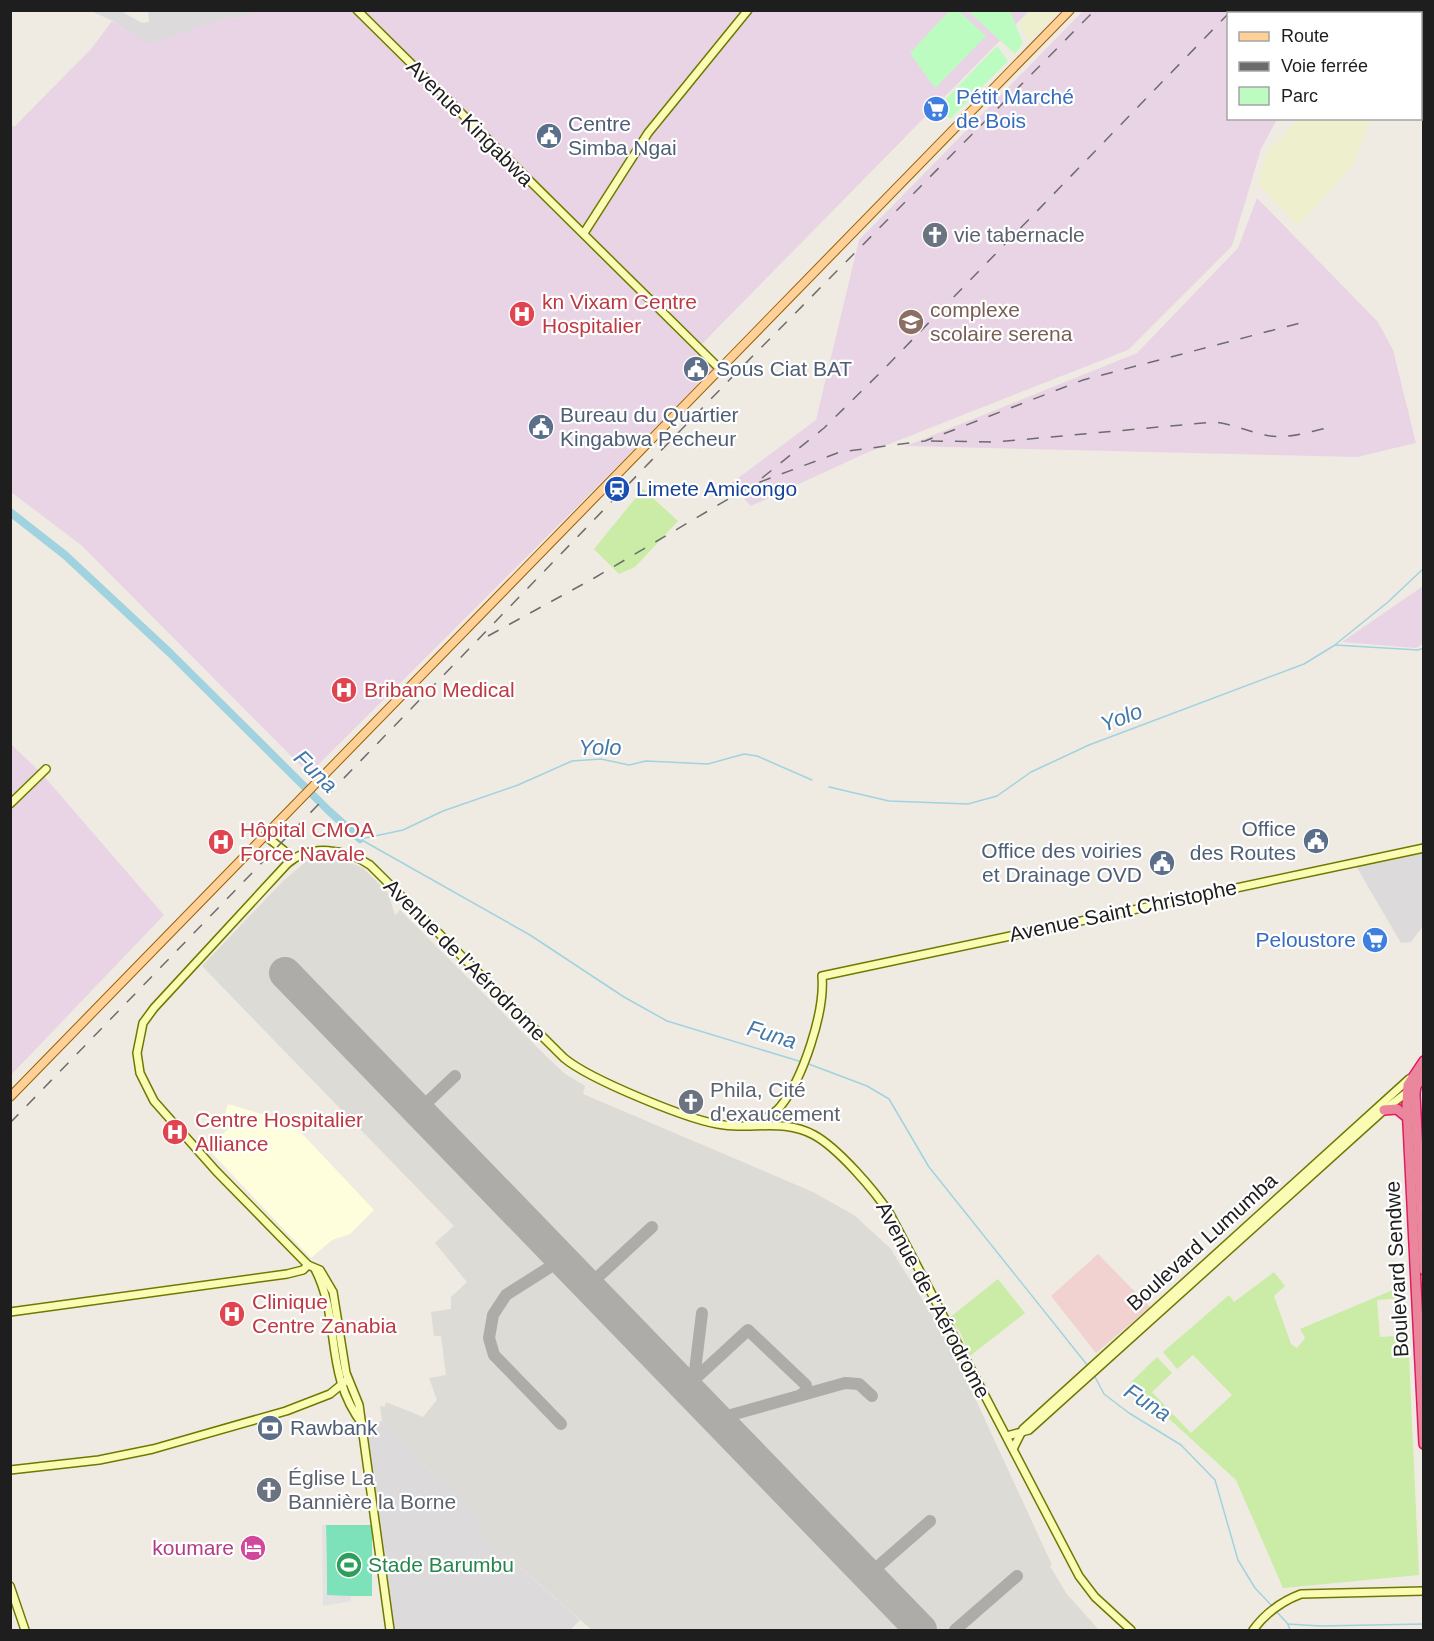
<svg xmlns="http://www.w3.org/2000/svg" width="1434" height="1641" font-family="Helvetica,sans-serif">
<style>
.residential{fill:#dcdada}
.commercial{fill:#f1d2d1}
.industrial{fill:#e9d4e5}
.education{fill:#fffedc}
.airport{fill:#dddbd5}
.farmland{fill:#edefcd}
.grass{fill:#caeca6}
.park{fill:#bdfcc1}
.pitch{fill:#7de2b9}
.parking{fill:#e2e2e2}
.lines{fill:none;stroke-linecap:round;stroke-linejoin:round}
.stream{stroke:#a1d2df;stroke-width:1.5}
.river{stroke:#a1d2df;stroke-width:8}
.taxiway{stroke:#aeaca8;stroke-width:12}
.runway{stroke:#aeaca8;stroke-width:32}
.secondary-casing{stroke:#6f7900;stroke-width:10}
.primary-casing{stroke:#976100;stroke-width:10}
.highway-casing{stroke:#e11c64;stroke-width:12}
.secondary{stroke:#fafcb4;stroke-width:7}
.primary{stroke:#ffd098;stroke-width:8}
.highway{stroke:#ea879c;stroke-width:9}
.rail{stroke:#6c6c6c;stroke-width:1.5;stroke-dasharray:12 12;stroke-linecap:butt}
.labels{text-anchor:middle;stroke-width:4.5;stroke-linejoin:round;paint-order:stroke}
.shop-label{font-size:21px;fill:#366cbe;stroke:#fff;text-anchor:start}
.street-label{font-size:21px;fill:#1e1e1e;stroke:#fff}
.service-label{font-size:21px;fill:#4e5e75;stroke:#fff;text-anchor:start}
.worship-label{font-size:21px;fill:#5b616d;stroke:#fff;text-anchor:start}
.health-label{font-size:21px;fill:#be3a42;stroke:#fff;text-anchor:start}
.education-label{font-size:21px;fill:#785e54;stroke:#fff;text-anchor:start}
.transit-label{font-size:21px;fill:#164399;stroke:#fff;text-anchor:start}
.hotel-label{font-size:21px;fill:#b23c85;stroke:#fff;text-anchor:end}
.leisure-label{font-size:21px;fill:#27864d;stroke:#fff;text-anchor:start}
.water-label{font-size:22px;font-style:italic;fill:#4379a9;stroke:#fff}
</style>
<rect width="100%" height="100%" fill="#efebe3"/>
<g class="residential">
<path d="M91 11H121L142 23 149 22 148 11H259L238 19 230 17 148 45 113 21Z"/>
<path d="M1423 853V926L1411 942 1401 943 1356 866Z"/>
<path d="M382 1421 437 1477 441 1473 486 1519 476 1529 580 1620 570 1630H393L366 1424Z"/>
</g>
<path class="commercial" d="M1098 1254 1150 1307 1096 1353 1051 1296Z"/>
<g class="industrial">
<path d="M259 10 1029 11 699 347 718 366 309 774 81 545 11 492 10 126H15L92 48 112 21 148 44 230 17 239 19Z"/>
<path d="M1083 11H1363L1360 14H1228V118L1277 119 1261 149 1232 246 1128 350 864 454 751 506 730 484 816 420 859 240Z"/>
<path d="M1257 198 1378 322 1393 350 1416 443 1357 457 906 446 1137 353 1238 248Z"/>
<path d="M1423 586V644L1416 648 1342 642Z"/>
<path d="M10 743 42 774 164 915 11 1075Z"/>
</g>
<path class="education" d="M228 1104 292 1123 374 1210 350 1234 332 1240 311 1258 208 1149 234 1123 225 1114Z"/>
<path class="airport" d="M327 856 343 859 363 868 388 893 395 915 400 910 543 1053 564 1073 585 1086 583 1094 813 1192 854 1215 890 1248 936 1321 964 1374 1052 1565 1050 1566 1066 1593 1099 1630H592L476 1529 485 1519 441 1474 437 1477 382 1421 380 1406 385 1407 386 1402 423 1417 437 1400 429 1378 446 1375 441 1336H434L431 1312 451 1309V1297L467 1282 435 1243 454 1226 202 966 283 881 308 860Z"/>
<g class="farmland">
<path d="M1030 11H1058L1028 42 1019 23Z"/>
<path d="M1299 119H1371L1352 166 1298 226 1258 183 1267 152Z"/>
</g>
<g class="grass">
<path d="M643 489 678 521 635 567 619 574 594 549Z"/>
<path d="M1274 1272 1285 1286 1274 1296 1291 1344 1297 1348 1305 1338 1300 1329 1400 1287 1402 1298 1377 1300 1380 1337 1408 1335 1419 1575 1283 1588 1236 1480 1130 1383 1157 1357 1172 1373 1152 1392 1191 1433 1232 1395 1193 1355 1177 1369 1163 1352 1229 1295 1234 1302Z"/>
<path d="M998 1279 1025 1313 970 1356 960 1332 949 1318Z"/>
</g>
<g class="park">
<path d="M950 10 959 11 986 36 935 88 910 53Z"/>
<path d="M968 11H1010L1023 43 1015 54Z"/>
<path d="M997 46 1008 61 950 119 939 106Z"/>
</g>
<path class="pitch" d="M326 1525H372V1596H327Z"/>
<path class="parking" d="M322 1525H326L327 1595 351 1596V1601L323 1606Z"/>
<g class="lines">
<g class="stream">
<path d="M1336 644 1388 602 1424 568"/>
<path d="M829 787 889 801 968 804 997 796 1031 772 1089 745 1304 664 1335 645 1418 650 1424 648"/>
<path d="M360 839 530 935 624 997 667 1021 802 1062"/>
<path d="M361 839 403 830 443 811 518 785 572 761 601 759 629 765 646 761 708 764 744 754 757 756 812 780"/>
<path d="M806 1063 867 1086 889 1099 929 1167 1088 1366"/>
<path d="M1094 1375 1104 1394 1129 1413 1181 1445 1215 1480 1238 1560 1255 1588 1272 1606"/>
<path d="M1275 1610 1288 1624 1320 1626 1424 1624"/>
<path d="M1288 1624 1290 1630"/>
</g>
<path class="river" d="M10 512 65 555 170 653 329 811 360 839"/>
<g class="taxiway">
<path d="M418 1111 455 1076"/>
<path d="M587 1287 652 1227"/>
<path d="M694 1379 702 1313"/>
<path d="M685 1388 748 1330 806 1385V1391L801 1395"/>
<path d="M719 1423 731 1415 845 1383 859 1384 872 1396"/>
<path d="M561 1424 494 1355 489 1338 493 1315 506 1295 561 1260"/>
<path d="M867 1576 930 1521"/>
<path d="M955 1630 1017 1576"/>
</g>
<path class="runway" d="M285 973 921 1630"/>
<g class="secondary-casing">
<g id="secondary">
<path d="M357 10 721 370"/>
<path d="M584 233 648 133 748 10"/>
<path d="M10 804 46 769"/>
<path d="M267 837 293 858"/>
<path d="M757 1123C765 1119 774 1114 780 1107 803 1079 825 1012 822 976L1424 848"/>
<path d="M315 1269C342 1322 323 1373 363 1425"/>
<path d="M10 1312 287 1274 303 1270 308 1265"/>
<path d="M1007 1436 1029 1430 1384 1110 1410 1090"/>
<path d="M1013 1449 1023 1429 1409 1079"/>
<path d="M10 1470 99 1460 153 1449 286 1411 330 1394 347 1380"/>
<path d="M10 1586 25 1630"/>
<path d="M390 1630 359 1405 346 1373 333 1292 320 1270 308 1265 216 1171 154 1101 140 1073 137 1053 143 1023 154 1008 287 864C310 843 346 849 370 865L564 1058C589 1079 692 1122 724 1125 755 1129 785 1119 814 1135 838 1148 875 1191 890 1214L1079 1576 1095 1597 1131 1630"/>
<path d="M1253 1630C1265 1614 1282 1601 1301 1594L1424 1591"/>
</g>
</g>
<g class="primary-casing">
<path id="primary" d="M10 1097 1070 10"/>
</g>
<g class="highway-casing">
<g id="highway">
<path d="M1424 1061 1408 1085 1407 1105 1424 1444"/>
<path d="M1424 1075 1416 1086 1415 1094 1424 1270"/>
<path d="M1384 1110 1397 1109 1407 1117"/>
</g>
</g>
<use href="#secondary" class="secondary"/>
<use href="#primary" class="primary"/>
<use href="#highway" class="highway"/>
<g class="rail">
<path d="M931 441 996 442 1214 422C1232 424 1247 431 1265 435 1285 440 1308 432 1327 428"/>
<path d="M762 478 824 428 883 370 1228 14"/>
<path d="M488 636 596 577 752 485 840 452 925 441 1083 380 1304 322"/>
<path d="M10 1123 739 370 1095 10"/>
</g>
</g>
<defs>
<g id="supermarket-disc" transform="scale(1.35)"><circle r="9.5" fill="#3f7fe0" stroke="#fff"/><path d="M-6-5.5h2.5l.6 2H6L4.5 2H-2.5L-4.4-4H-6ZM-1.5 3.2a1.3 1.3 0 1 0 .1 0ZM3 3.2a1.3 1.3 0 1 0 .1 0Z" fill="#fff"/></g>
<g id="civic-disc" transform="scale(1.35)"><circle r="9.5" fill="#5c6f8a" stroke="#fff"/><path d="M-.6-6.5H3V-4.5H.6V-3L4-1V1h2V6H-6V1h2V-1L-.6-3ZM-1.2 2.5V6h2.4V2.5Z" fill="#fff"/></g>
<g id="church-disc" transform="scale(1.35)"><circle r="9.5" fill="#6b7280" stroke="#fff"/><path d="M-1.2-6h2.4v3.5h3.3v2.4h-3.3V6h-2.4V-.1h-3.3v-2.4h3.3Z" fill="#fff"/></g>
<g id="hospital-disc" transform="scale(1.35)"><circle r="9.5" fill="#e0444e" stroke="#fff"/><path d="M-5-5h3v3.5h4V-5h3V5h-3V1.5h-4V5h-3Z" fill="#fff"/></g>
<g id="school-disc" transform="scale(1.35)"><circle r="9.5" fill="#8d6e63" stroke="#fff"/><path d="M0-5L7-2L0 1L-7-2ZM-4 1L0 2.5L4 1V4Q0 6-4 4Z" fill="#fff"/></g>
<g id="station-disc" transform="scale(1.35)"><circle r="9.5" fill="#1a4fb4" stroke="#fff"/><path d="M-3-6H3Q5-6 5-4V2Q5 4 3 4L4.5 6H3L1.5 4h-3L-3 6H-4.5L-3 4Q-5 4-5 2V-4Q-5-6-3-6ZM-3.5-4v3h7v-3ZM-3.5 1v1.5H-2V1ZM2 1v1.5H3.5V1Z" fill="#fff"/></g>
<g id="bank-disc" transform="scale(1.35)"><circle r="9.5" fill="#5c6f8a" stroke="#fff"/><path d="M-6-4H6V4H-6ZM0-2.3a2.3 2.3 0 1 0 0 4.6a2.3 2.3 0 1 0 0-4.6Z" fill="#fff"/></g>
<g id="hotel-disc" transform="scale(1.35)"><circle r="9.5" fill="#d1479c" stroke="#fff"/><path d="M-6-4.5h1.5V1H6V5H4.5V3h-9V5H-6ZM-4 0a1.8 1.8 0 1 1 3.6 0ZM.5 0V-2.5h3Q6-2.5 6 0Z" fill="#fff"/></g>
<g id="stadium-disc" transform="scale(1.35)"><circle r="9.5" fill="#2e9e5b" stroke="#fff"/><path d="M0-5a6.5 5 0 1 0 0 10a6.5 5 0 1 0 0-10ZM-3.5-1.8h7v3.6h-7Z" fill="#fff"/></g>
</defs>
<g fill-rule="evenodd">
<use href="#supermarket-disc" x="936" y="109"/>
<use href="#civic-disc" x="549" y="136"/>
<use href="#church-disc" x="935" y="235"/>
<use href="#hospital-disc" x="522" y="314"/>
<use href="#school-disc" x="911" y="322"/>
<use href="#civic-disc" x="696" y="369"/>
<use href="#civic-disc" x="541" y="427"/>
<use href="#station-disc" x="617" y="489"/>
<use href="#hospital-disc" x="344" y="690"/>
<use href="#civic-disc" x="1316" y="841"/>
<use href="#hospital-disc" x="221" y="842"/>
<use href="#civic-disc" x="1162" y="863"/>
<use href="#supermarket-disc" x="1375" y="940"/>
<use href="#church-disc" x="691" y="1102"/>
<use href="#hospital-disc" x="175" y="1132"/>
<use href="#hospital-disc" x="232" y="1314"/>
<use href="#bank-disc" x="270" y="1428"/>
<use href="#church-disc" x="269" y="1490"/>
<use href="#hotel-disc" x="253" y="1548"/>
<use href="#stadium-disc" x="349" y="1565"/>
</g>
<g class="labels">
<g class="shop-label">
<text x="956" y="104">Pétit Marché<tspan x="956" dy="24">de Bois</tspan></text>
<text x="1356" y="947" text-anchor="end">Peloustore</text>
</g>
<g class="street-label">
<text transform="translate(470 123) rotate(45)" y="7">Avenue Kingabwa</text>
<text transform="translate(1123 911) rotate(-12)" y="7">Avenue Saint Christophe</text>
<text transform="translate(465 960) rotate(45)" y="7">Avenue de l’Aérodrome</text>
<text transform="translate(1202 1242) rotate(-42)" y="7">Boulevard Lumumba</text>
<text transform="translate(1397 1269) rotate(-93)" y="7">Boulevard Sendwe</text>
<text transform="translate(933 1300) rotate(62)" y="7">Avenue de l’Aérodrome</text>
</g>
<g class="service-label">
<text x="568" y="131">Centre<tspan x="568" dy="24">Simba Ngai</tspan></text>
<text x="716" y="376">Sous Ciat BAT</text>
<text x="560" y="422">Bureau du Quartier<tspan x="560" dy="24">Kingabwa Pecheur</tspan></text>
<text x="1296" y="836" text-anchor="end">Office<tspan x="1296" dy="24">des Routes</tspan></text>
<text x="1142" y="858" text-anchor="end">Office des voiries<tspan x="1142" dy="24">et Drainage OVD</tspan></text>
<text x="290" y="1435">Rawbank</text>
</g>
<g class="worship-label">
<text x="954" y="242">vie tabernacle</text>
<text x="710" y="1097">Phila, Cité<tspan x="710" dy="24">d'exaucement</tspan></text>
<text x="288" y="1485">Église La<tspan x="288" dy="24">Bannière la Borne</tspan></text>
</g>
<g class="health-label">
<text x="542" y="309">kn Vixam Centre<tspan x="542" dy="24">Hospitalier</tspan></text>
<text x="364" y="697">Bribano Medical</text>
<text x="240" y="837">Hôpital CMOA<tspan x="240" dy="24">Force Navale</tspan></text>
<text x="195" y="1127">Centre Hospitalier<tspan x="195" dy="24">Alliance</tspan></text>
<text x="252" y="1309">Clinique<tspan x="252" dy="24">Centre Zanabia</tspan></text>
</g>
<g class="education-label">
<text x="930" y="317">complexe<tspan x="930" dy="24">scolaire serena</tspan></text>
</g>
<g class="transit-label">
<text x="636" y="496">Limete Amicongo</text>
</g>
<g class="hotel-label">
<text x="234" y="1555">koumare</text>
</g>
<g class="leisure-label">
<text x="368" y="1572">Stade Barumbu</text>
</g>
<g class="water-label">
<text transform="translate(1121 717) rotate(-21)" y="8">Yolo</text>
<text x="600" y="755">Yolo</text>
<text transform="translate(316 771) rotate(44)" y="8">Funa</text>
<text transform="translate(772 1034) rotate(17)" y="8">Funa</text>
<text transform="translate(1148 1402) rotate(33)" y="8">Funa</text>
</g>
</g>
<rect width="1434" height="1641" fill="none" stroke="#1e1e1e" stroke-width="24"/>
<rect x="1227" y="12" width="195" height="108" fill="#ffffff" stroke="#a5a5a5" stroke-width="1.5"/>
<rect x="1239" y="32" width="30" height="9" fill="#ffd098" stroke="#a5a5a5" stroke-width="1.5"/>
<text x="1281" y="42" font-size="18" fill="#1e1e1e">Route</text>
<rect x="1239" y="62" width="30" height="9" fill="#6c6c6c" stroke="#a5a5a5" stroke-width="1.5"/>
<text x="1281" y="72" font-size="18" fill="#1e1e1e">Voie ferrée</text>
<rect x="1239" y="87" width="30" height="18" fill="#bdfcc1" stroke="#a5a5a5" stroke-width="1.5"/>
<text x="1281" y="102" font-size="18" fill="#1e1e1e">Parc</text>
</svg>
